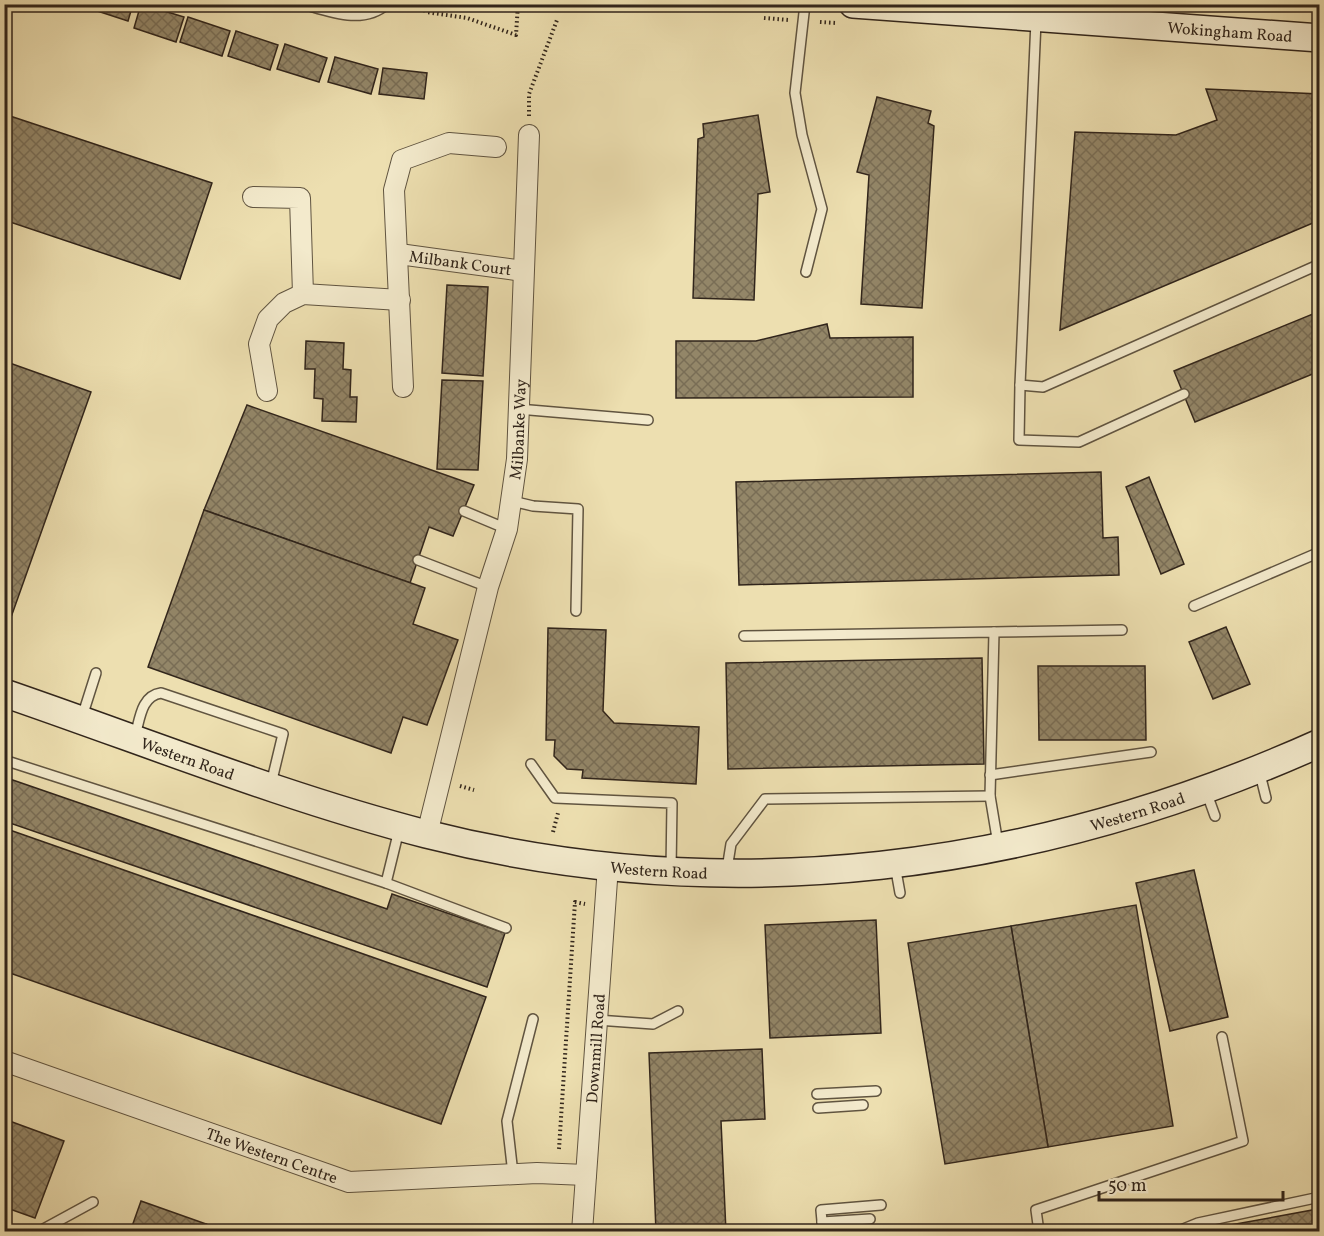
<svg xmlns="http://www.w3.org/2000/svg" width="1324" height="1236" font-family="Vollkorn,serif">
<style>
.building{fill:url(#building-cross-hatch);stroke:#31251b;stroke-width:1.5}
.lines{fill:none;stroke-linecap:round;stroke-linejoin:round}
.lane-casing{stroke:#605440;stroke-width:12}
.street-casing{stroke:#605440;stroke-width:22}
.secondary-casing{stroke:#31251b;stroke-width:30}
.path{stroke:#31251b;stroke-width:4;stroke-dasharray:1.5 3;stroke-linecap:butt}
.lane{stroke:#f3eacc;stroke-width:9}
.street{stroke:#f3eacc;stroke-width:20}
.secondary{stroke:#f3eacc;stroke-width:27}
.labels{text-anchor:middle;stroke-width:4.5;stroke-linejoin:round;paint-order:stroke}
.street-label{font-size:16px;fill:#31251b;stroke:#f3eacc}
</style>
<defs>
<pattern id="building-cross-hatch" width="8" height="8" patternUnits="userSpaceOnUse" patternTransform="scale(1.5)"><rect width="8" height="8" fill="#938668"/><path d="M0 0l8 8M0 8l8-8" fill="none" stroke="#796d55"/></pattern>
</defs>
<rect width="100%" height="100%" fill="#eddfb0"/>
<filter id="stains"><feTurbulence type="fractalNoise" baseFrequency=".00333" numOctaves="4"/><feColorMatrix values="0 0 0 0 .2 0 0 0 0 .09 0 0 0 0 .02 0 0 0 .5 -.17"/></filter>
<radialGradient id="worn" r=".72"><stop offset=".6" stop-color="#630" stop-opacity="0"/><stop offset="1" stop-color="#630" stop-opacity=".3"/></radialGradient>
<g class="building">
<path d="M86 4H133L128 21 85 7Z"/>
<path d="M141 4 184 17 176 42 134 28Z"/>
<path d="M188 17 230 31 222 56 180 42Z"/>
<path d="M236 31 278 45 270 70 228 56Z"/>
<path d="M285 44 327 58 319 82 277 69Z"/>
<path d="M335 57 378 69 371 94 328 82Z"/>
<path d="M383 68 427 73 424 99 379 94Z"/>
<path d="M1206 89 1320 94V220L1060 330 1075 132 1176 135 1217 120Z"/>
<path d="M877 97 931 111 928 123 934 126 922 308 861 304 869 175 857 172Z"/>
<path d="M4 114 212 183 180 279 4 220Z"/>
<path d="M758 115 770 192 758 194 754 300 693 298 698 139 704 137 703 124Z"/>
<path d="M447 285 488 287 483 376 442 373Z"/>
<path d="M1320 311V371L1195 422 1174 371Z"/>
<path d="M827 324 830 338 913 337V397L676 398V341H756Z"/>
<path d="M306 341 344 343 343 369 351 370 350 397H357L356 422 322 421 323 399 314 398 315 369H305Z"/>
<path d="M4 361 91 392 4 637Z"/>
<path d="M442 380 483 381 478 470 437 469Z"/>
<path d="M247 405 474 485 453 536 429 527 410 583 204 510Z"/>
<path d="M1101 472 1103 538 1118 537 1119 575 739 585 736 482Z"/>
<path d="M1149 477 1184 564 1161 574 1126 487Z"/>
<path d="M204 510 425 588 413 624 458 640 427 725 403 717 391 753 148 667Z"/>
<path d="M1226 627 1250 684 1213 699 1189 642Z"/>
<path d="M548 628 606 630 603 711 614 723 699 727 696 784 582 778 583 770 567 769 554 756 555 740H546Z"/>
<path d="M982 658 984 764 728 769 726 663Z"/>
<path d="M1038 666H1145L1146 740H1039Z"/>
<path d="M4 777 387 909 392 894 505 933 487 987 4 821Z"/>
<path d="M4 828 486 997 441 1124 4 971Z"/>
<path d="M1194 870 1228 1017 1170 1031 1136 883Z"/>
<path d="M1136 905 1173 1126 1048 1147 1011 926Z"/>
<path d="M876 920 881 1033 770 1038 765 925Z"/>
<path d="M1011 926 1048 1147 945 1164 908 943Z"/>
<path d="M762 1049 765 1119 721 1121 726 1232H656L649 1053Z"/>
<path d="M4 1119 64 1141 35 1218 4 1207Z"/>
<path d="M141 1201 206 1224 203 1232H130Z"/>
<path d="M1318 1209 1320 1232H1203V1230Z"/>
<path d="M206 1224 227 1232H203Z"/>
</g>
<g class="lines">
<g class="lane-casing">
<g id="lane">
<path d="M303 4C331 12 363 25 387 4"/>
<path d="M805 4 795 93 802 135 822 209 806 272"/>
<path d="M1036 21 1020 385 1043 387 1320 264"/>
<path d="M1020 385 1019 440 1079 442 1184 394"/>
<path d="M518 409 648 420"/>
<path d="M512 501 533 506 578 509 576 611"/>
<path d="M464 511 507 529"/>
<path d="M418 560 488 587"/>
<path d="M1194 606 1320 552"/>
<path d="M994 632 1122 630"/>
<path d="M744 636 994 632 990 796 998 844"/>
<path d="M82 717 96 673"/>
<path d="M135 736C140 719 141 696 161 693L283 734 271 784"/>
<path d="M4 760 386 883 506 928"/>
<path d="M531 764 555 798 672 803 671 870"/>
<path d="M1259 770 1266 798"/>
<path d="M990 775 1151 752"/>
<path d="M1206 791 1215 816"/>
<path d="M895 865 900 893"/>
<path d="M727 869 731 844 765 799 990 796"/>
<path d="M386 883 399 830"/>
<path d="M597 1020 653 1024 678 1011"/>
<path d="M817 1094 876 1091"/>
<path d="M818 1108 863 1105"/>
<path d="M513 1174 507 1121 533 1019"/>
<path d="M822 1222 870 1219"/>
<path d="M38 1232 93 1202"/>
<path d="M823 1232 821 1210 881 1205"/>
<path d="M1039 1232 1036 1210 1243 1141 1222 1037"/>
<path d="M1176 1232 1198 1223 1320 1197"/>
</g>
</g>
<g class="street-casing">
<g id="street">
<path d="M253 197 300 198 303 294"/>
<path id="s1" d="M399 254 523 271"/>
<path d="M403 387 394 190 402 160 449 143 496 147"/>
<path d="M267 391 259 344 268 319 284 303 303 294 400 300"/>
<path id="s2" d="M427 834 488 587 507 529 517 459 529 135"/>
<path id="s3" d="M4 1061 349 1182 537 1173 586 1175"/>
<path id="s4" d="M582 1232 608 866"/>
</g>
</g>
<g class="secondary-casing">
<g id="secondary">
<path id="s5" d="M853 4 1320 38"/>
<path id="s6" d="M4 693C144 741 283 797 426 834 730 911 1035 871 1320 743"/>
</g>
</g>
<g class="path">
<path d="M418 4 426 12 467 18 516 35 518 4"/>
<path d="M645 10 646 5"/>
<path d="M764 18 789 20"/>
<path d="M820 22 836 23"/>
<path d="M529 116V94L557 20"/>
<path d="M460 786 474 790"/>
<path d="M553 832 558 813"/>
<path d="M559 1149 575 902 585 904"/>
</g>
<use href="#lane" class="lane"/>
<use href="#street" class="street"/>
<use href="#secondary" class="secondary"/>
</g>
<g class="labels">
<g class="street-label">
<text dy="6" stroke="none"><textPath href="#s5" startOffset="378">Wokingham Road</textPath></text>
<text dy="6" stroke="none"><textPath href="#s1" startOffset="62">Milbank Court</textPath></text>
<text dy="6" stroke="none"><textPath href="#s2" startOffset="416">Milbanke Way</textPath></text>
<text dy="6" stroke="none"><textPath href="#s6" startOffset="195">Western Road</textPath></text>
<text dy="6" stroke="none"><textPath href="#s6" startOffset="1166">Western Road</textPath></text>
<text dy="6" stroke="none"><textPath href="#s6" startOffset="681">Western Road</textPath></text>
<text dy="6" stroke="none"><textPath href="#s4" startOffset="184">Downmill Road</textPath></text>
<text dy="6" stroke="none"><textPath href="#s3" startOffset="284">The Western Centre</textPath></text>
</g>
</g>
<rect width="1324" height="1236" fill="none" stroke="#eddfb0" stroke-width="24"/>
<rect x="6" y="6" width="1312" height="1224" fill="none" stroke="#31251b" stroke-width="3"/>
<rect x="12" y="12" width="1300" height="1212" fill="none" stroke="#31251b" stroke-width="1.5"/>
<path d="M1099 1191v9h184v-9" fill="none" stroke="#31251b" stroke-width="3"/>
<text x="1108" y="1191" font-size="18" fill="#31251b" stroke="#f3eacc" stroke-width="4.5" paint-order="stroke">50 m</text>
<rect width="100%" height="100%" filter="url(#stains)"/>
<rect width="100%" height="100%" fill="url(#worn)"/>
</svg>
